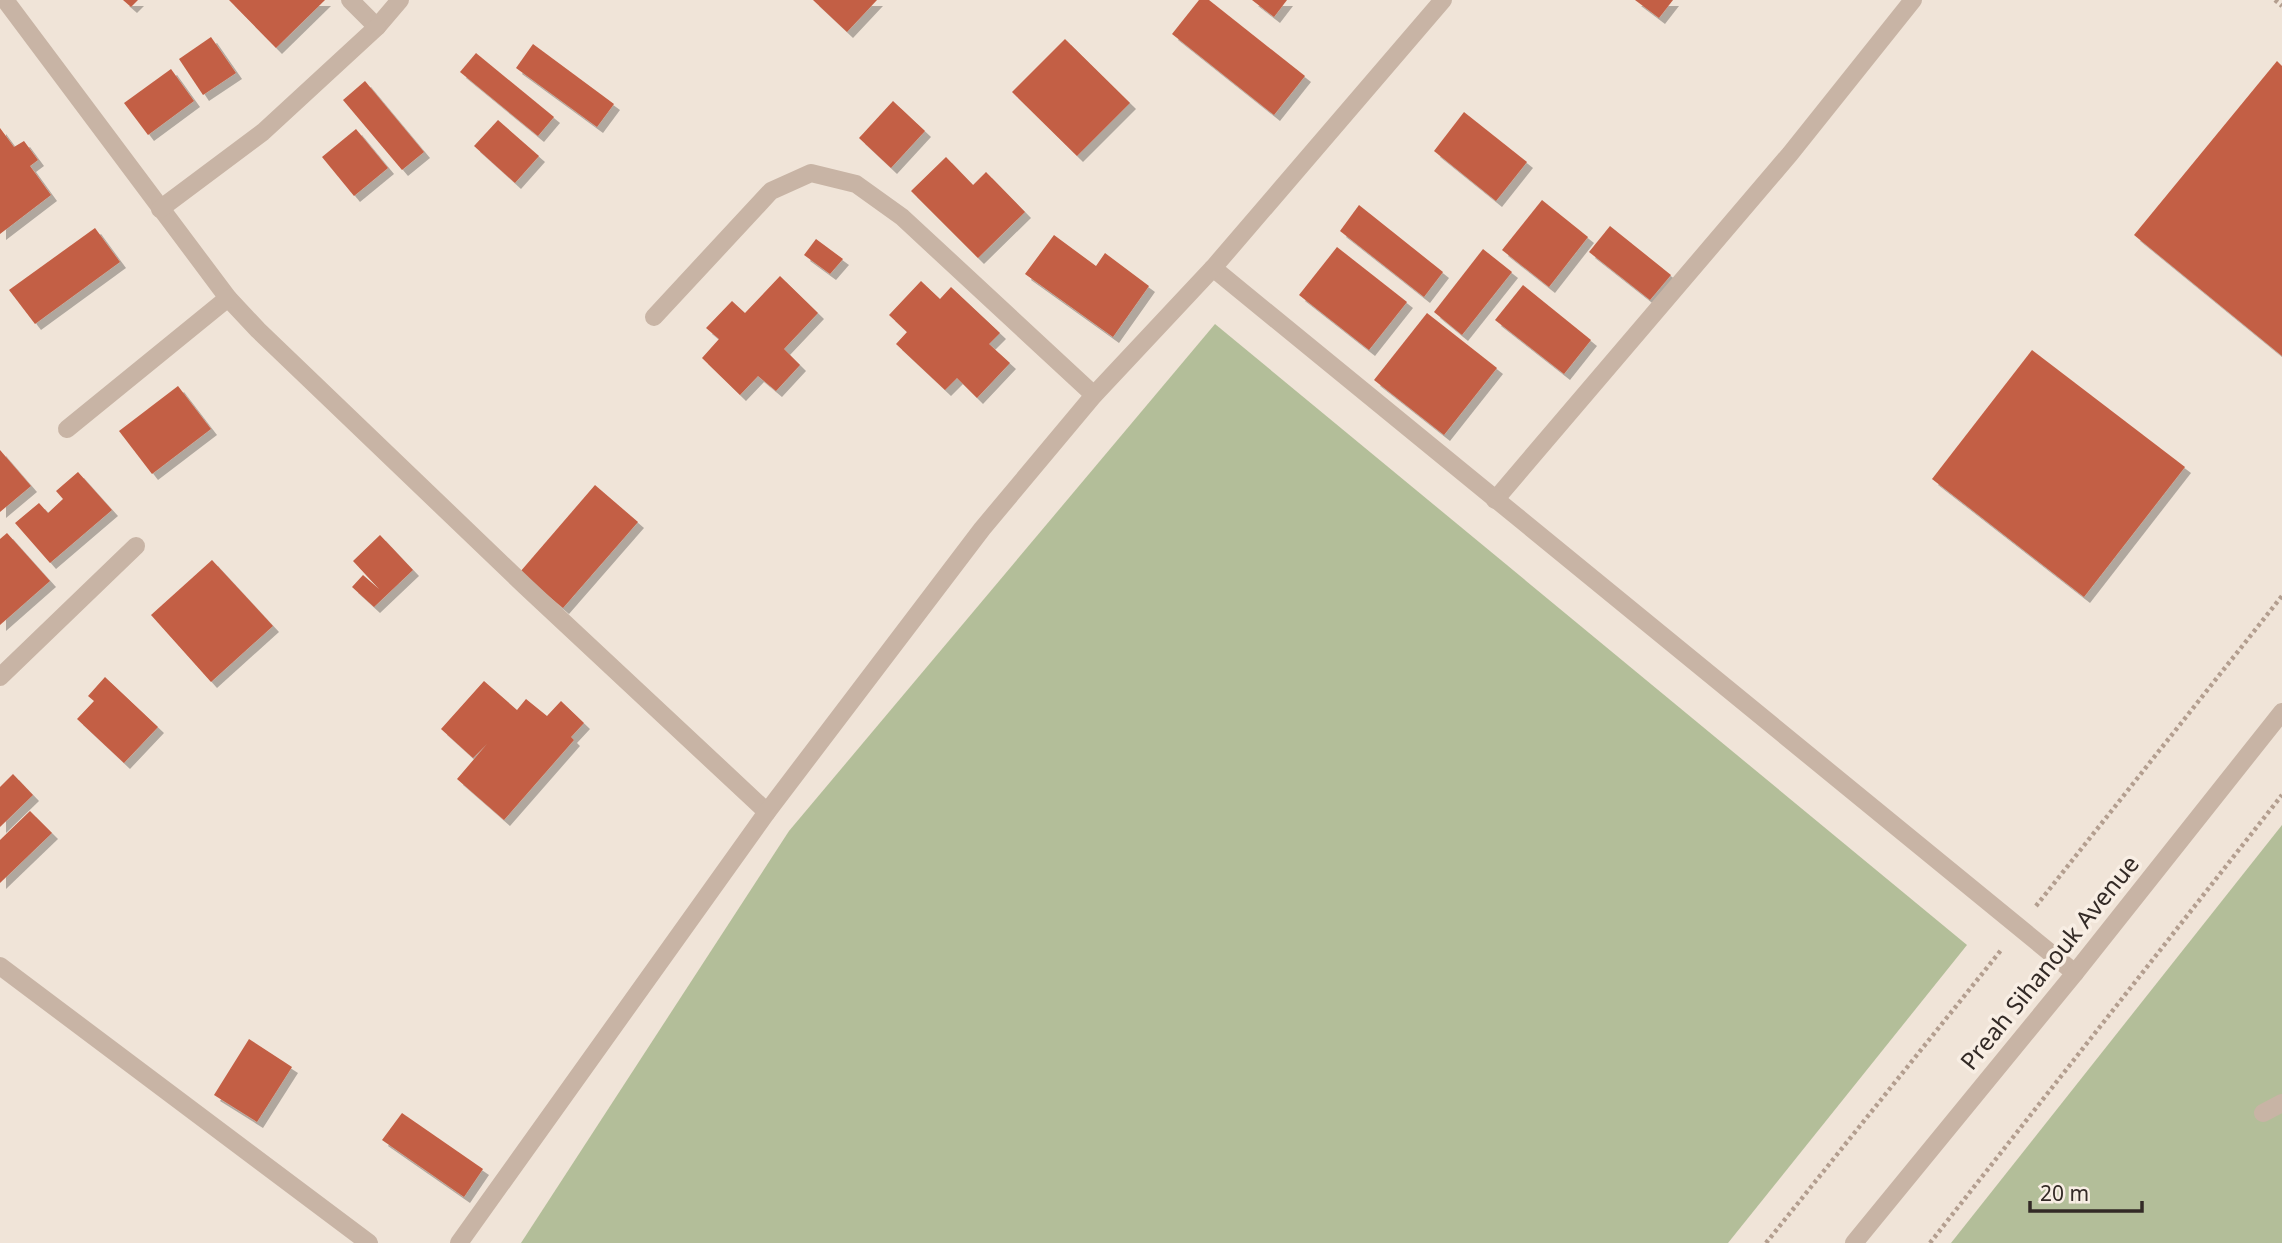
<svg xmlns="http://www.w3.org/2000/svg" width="2282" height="1243" font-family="'Noto Sans',sans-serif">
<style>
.green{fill:#b3be99}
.building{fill:#c35f44;filter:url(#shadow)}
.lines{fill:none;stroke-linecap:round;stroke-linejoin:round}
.path{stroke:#b39e8f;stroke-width:4.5;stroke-dasharray:3.5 3.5;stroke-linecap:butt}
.service{stroke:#c8b4a5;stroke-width:18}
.minor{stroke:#c8b4a5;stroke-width:18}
.tertiary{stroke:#c8b4a5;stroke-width:18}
.labels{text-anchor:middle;stroke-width:7;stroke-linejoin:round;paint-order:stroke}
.street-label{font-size:24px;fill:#332a26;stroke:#f8eee4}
</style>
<defs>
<filter id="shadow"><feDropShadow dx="6" dy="6" stdDeviation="0" flood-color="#0004"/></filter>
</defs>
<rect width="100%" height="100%" fill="#f0e4d8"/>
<g class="green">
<path d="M1215 324 1967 945 1728 1243H521L789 831Z"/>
<path d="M2282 825V1243H1951Z"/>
</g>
<g class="building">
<path d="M123 0H138L131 7Z"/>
<path d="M229 0H325L276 48Z"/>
<path d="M813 0H877L847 32Z"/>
<path d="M1199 0H1209L1305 76 1274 115 1172 34Z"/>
<path d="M1252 0H1287L1274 17Z"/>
<path d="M1635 0H1673L1659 18Z"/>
<path d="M211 37 236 73 203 95 179 59Z"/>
<path d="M1065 39 1130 103 1077 156 1012 92Z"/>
<path d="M533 44 614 104 597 127 516 68Z"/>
<path d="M476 53 554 117 538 136 460 72Z"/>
<path d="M2277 61 2282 66V356L2134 235Z"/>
<path d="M171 69 194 101 148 135 124 103Z"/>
<path d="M365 81 424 152 402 170 343 100Z"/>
<path d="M893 101 925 131 891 168 859 138Z"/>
<path d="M1464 112 1527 162 1496 201 1434 151Z"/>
<path d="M498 120 539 156 515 183 474 146Z"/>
<path d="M0 128 14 147 24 141 38 160 30 166 51 195 0 234Z"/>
<path d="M356 129 388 168 354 196 322 157Z"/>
<path d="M946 157 973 185 986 172 1025 212 978 258 911 191Z"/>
<path d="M1542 200 1588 237 1549 287 1502 250Z"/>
<path d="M1359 205 1443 272 1424 297 1340 231Z"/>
<path d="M1610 226 1671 275 1650 300 1589 252Z"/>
<path d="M95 228 120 262 35 324 9 290Z"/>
<path d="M1054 235 1096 266 1105 253 1149 286 1113 337 1025 274Z"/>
<path d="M816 239 843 259 830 274 804 255Z"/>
<path d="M1337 247 1407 302 1369 350 1299 295Z"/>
<path d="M1483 249 1512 272 1462 335 1434 312Z"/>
<path d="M780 276 818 313 784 349 800 365 776 391 758 376 740 395 702 358 719 339 706 328 732 301 745 313Z"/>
<path d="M921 281 940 299 951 287 1000 333 989 344 1010 363 977 398 957 378 945 390 896 344 907 332 889 315Z"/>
<path d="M1523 285 1591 340 1564 374 1495 320Z"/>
<path d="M1427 313 1497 368 1444 435 1374 380Z"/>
<path d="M2032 350 2185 467 2084 597 1932 479Z"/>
<path d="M178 386 211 429 152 474 119 431Z"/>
<path d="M0 450 31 486 0 512Z"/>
<path d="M78 472 112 510 50 563 15 523 39 503 48 513 63 499 56 491Z"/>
<path d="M595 485 638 522 563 608 520 572Z"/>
<path d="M7 533 50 581 0 625V539Z"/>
<path d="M380 535 413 570 374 607 352 587 363 575 379 589 353 561Z"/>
<path d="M212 560 273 626 211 682 151 615Z"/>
<path d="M105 677 158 727 124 763 77 719 94 701 88 696Z"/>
<path d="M484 681 517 710 526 699 547 716 561 701 584 723 571 737 574 740 504 820 457 779 487 744 473 758 441 729Z"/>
<path d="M13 774 33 795 0 827V787Z"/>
<path d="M30 811 52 833 0 883V840Z"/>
<path d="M249 1039 292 1067 257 1122 214 1095Z"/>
<path d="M402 1113 483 1169 464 1197 382 1140Z"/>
</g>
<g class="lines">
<g class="path">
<path d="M2275 0 2282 6"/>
<path d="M2036 906 2282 596"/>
<path d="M1766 1243 2002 949"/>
<path d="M1930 1243 2282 795"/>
</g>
<g class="service">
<path d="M654 317 771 191 811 173 856 184 902 217 1094 395"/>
<path d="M1495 500 1790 154 1913 0"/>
<path d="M2263 1113 2282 1103"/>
</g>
<g class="minor">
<path d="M5 0 228 298 258 330 525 586 767 812"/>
<path d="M350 0 377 27 400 0"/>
<path d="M160 209 263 132 377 27"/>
<path d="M1213 268 2075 973"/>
<path d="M67 429 228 298"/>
<path d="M0 677 136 546"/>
<path d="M0 966 369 1243"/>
<path d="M459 1243 767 812 982 529 1094 395 1213 268 1443 0"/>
</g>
<path class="tertiary" d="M1854 1243 2075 973 2282 712"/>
</g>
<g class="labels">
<g class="street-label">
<text transform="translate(2050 963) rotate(-51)" y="8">Preah Sihanouk Avenue</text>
</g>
</g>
<path d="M2030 1201v10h112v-10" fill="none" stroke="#332a26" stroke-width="3.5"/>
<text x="2040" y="1201" font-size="21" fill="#332a26" stroke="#f8eee4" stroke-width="5" paint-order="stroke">20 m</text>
</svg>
